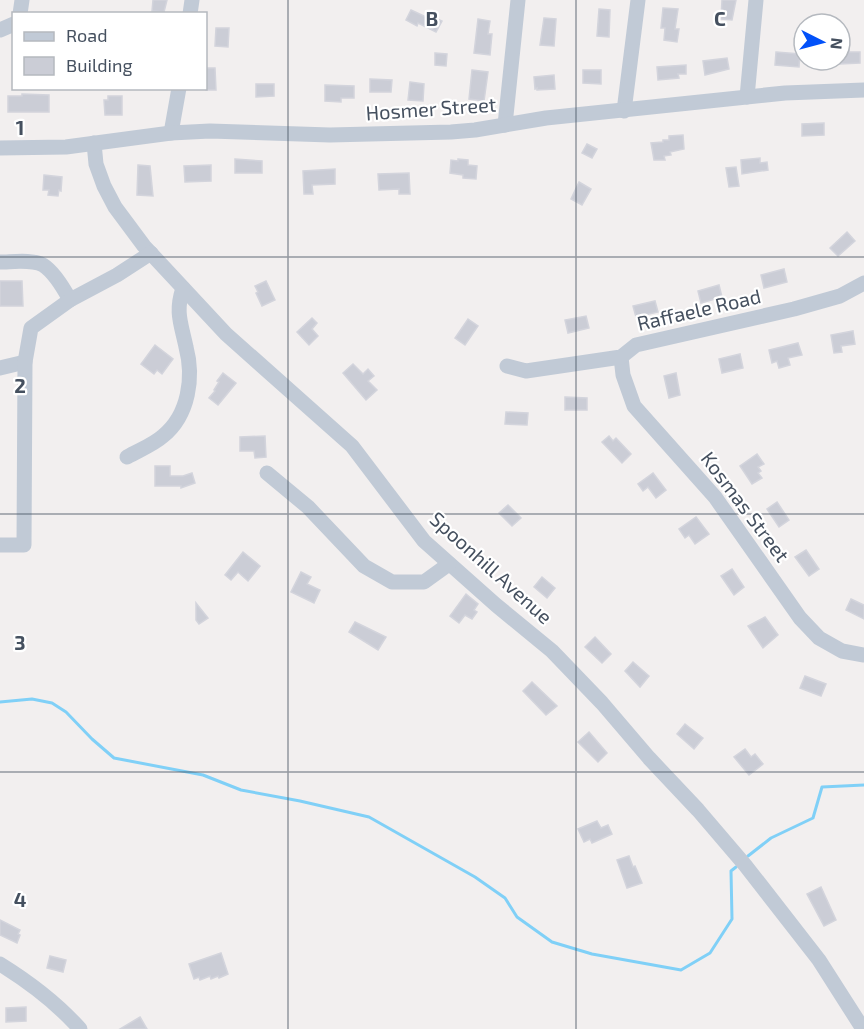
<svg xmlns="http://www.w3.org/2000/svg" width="864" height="1029" font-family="'Exo 2',sans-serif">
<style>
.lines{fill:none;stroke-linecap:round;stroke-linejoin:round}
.stream{stroke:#80d0f7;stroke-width:3}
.building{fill:#cbcdd6;stroke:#d3d4dc;stroke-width:1.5}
.minor{stroke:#c1cad6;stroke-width:15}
.grid{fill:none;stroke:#45505f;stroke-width:1.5;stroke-opacity:0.55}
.labels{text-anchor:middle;stroke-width:4.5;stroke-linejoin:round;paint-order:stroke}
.street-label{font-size:20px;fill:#45505f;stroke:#fff}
.grid-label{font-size:20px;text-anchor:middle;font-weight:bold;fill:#45505f;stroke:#fff;stroke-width:4.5;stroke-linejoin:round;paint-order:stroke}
</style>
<rect width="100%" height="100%" fill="#f2efef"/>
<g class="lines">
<g class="stream">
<path d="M0 702 32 699 52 703 66 712 92 739 114 758 203 775 241 790 300 801 369 817 475 877 505 898 517 917 552 942 592 954 681 970 710 953 732 919 731 871 736 867"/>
<path d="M748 856 771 838 813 818 822 787 864 785"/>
</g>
</g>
<g class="building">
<path d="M153 0H167L164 12 152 11Z"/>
<path d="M722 0H736L732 20 721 19Z"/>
<path d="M663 8 678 9 675 29H679L677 42 664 40 665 28H661Z"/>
<path d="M599 9 610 10 609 37 597 36Z"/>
<path d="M411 10 426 17 427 14 442 21 436 32 418 23 417 26 406 20Z"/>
<path d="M544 18 556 19 554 46 540 45Z"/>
<path d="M478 19 490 21 488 34H492L490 55 474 53Z"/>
<path d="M216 28H229L228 47 215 46Z"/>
<path d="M840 44H849V52H860V63L840 64Z"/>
<path d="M776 52 800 54 799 67 775 65Z"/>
<path d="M435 53 447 54 446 66 435 65Z"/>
<path d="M727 58 729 69 705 75 703 61Z"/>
<path d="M686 65V74H678L679 78 658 80 657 67Z"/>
<path d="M206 68H215L216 90H206Z"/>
<path d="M472 70 488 72 484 101 469 99Z"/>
<path d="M583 70H601V84L583 83Z"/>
<path d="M554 75 555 89 537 90V88L535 89 534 77Z"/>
<path d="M370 79 392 80 391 92H370Z"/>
<path d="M410 82 424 84 423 101 408 100Z"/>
<path d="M256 84H274V96L256 97Z"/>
<path d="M325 85 354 86V98H341V102L325 101Z"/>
<path d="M22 94 49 95V112H8V96H22Z"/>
<path d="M108 96H122V115H105L104 100H108Z"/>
<path d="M824 123V135L802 136V124Z"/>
<path d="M683 135 684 149 670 152 671 155 664 156 665 160H654L651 143 663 142V140H669V136Z"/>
<path d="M587 144 597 149 592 158 582 153Z"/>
<path d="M760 158V163L767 162 768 170 742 174 741 160Z"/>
<path d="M235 159 262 161V173H235Z"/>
<path d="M458 159 468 160V165L477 166 476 179 463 178V175L450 173 451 160 458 161Z"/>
<path d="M138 165 150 166 153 196 137 195Z"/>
<path d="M211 165V181L185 182 184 166Z"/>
<path d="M736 167 739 186 729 187 726 168Z"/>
<path d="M335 169V184L312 185 313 194H304L303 171Z"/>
<path d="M409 173 410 194H399V189L379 190 378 174Z"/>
<path d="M44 175 62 177 61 191 59 190 58 196 48 195 49 190H43Z"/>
<path d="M579 182 591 189 582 205 571 199Z"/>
<path d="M847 232 855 241 838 256 830 248Z"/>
<path d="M784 269 787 282 764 288 761 275Z"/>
<path d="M0 281H22L23 306H0Z"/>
<path d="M266 281 275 300 262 306 256 293 258 292 255 286Z"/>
<path d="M719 285 722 297 701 303 698 291Z"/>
<path d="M655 301 658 312 636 317 633 306Z"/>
<path d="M586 316 589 328 568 333 565 320Z"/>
<path d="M312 318 317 323 312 329 318 336 309 345 297 332Z"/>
<path d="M468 319 478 326 465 345 455 338Z"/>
<path d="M853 331 855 344 841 346 842 352 834 353 831 335Z"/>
<path d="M798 343 802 355 788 358 790 365 779 368 777 361 772 363 769 350Z"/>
<path d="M155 345 173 359 162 374 157 370 154 374 141 364Z"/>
<path d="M740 354 743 368 722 373 719 359Z"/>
<path d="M353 364 363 374 368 369 374 376 368 381 377 390 366 400 343 373Z"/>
<path d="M223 373 236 383 218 405 209 398 215 391 214 390 219 382 217 381Z"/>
<path d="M676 373 680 395 669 398 664 376Z"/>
<path d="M565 397 587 398V410H565Z"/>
<path d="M506 412 528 413 527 425 505 424Z"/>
<path d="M265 436 266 457 255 458 254 451H240V437Z"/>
<path d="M609 436 613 441 616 438 631 454 622 463 602 442Z"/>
<path d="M757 454 764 464 758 467 761 471 758 473 762 478 752 484 740 466Z"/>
<path d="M155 466H170V476H183L192 473 195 483 181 488V486H155Z"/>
<path d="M653 473 666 490 656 498 648 487 643 491 638 484Z"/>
<path d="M777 502 789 520 779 527 767 509Z"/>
<path d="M508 505 521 518 512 526 499 513Z"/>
<path d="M696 517 709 534 695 544 689 535 685 538 679 529Z"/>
<path d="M806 550 819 569 809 576 795 557Z"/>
<path d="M243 552 260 566 248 581 238 572 231 580 225 575Z"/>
<path d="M732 569 744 587 734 595 721 576Z"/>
<path d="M301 572 311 577 307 584 320 590 314 603 291 592Z"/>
<path d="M542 577 555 588 547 598 534 587Z"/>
<path d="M466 594 478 604 474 610 477 612 472 619 465 615 459 623 450 616Z"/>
<path d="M851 599 864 605V619L846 610Z"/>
<path d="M196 603 208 618 199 624 196 620Z"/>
<path d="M765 617 778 635 763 648 748 626Z"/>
<path d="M355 622 386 637 378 650 349 632Z"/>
<path d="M595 637 611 654 602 663 585 647Z"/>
<path d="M633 662 649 676 640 687 625 671Z"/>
<path d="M805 676 826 684 821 696 800 688Z"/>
<path d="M532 682 557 706 546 715 523 691Z"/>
<path d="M685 724 703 738 694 749 677 734Z"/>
<path d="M589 732 607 753 598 762 578 742Z"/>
<path d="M745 749 751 757 755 754 763 764 749 775 734 757Z"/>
<path d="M597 821 601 828 608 825 612 834 592 843 590 839 584 842 578 829Z"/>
<path d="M629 856 633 867 635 866 642 883 627 888 617 860Z"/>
<path d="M821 887 836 920 824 926 807 894Z"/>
<path d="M0 920 20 930 18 934 20 935 17 943 0 935Z"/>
<path d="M221 953 228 974 219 978 218 976 211 979 210 976 200 980 199 977 194 979 189 964Z"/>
<path d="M50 956 66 960 63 972 47 968Z"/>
<path d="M26 1007V1021L6 1022V1008Z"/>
<path d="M140 1017 147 1029H120Z"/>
</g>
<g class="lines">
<g class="minor">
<path d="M20 14 22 0"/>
<path d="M190 14 192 0"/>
<path d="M0 30 14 24"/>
<path d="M747 97 756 0"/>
<path d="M624 111 638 0"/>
<path d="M505 125 518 0"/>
<path d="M171 133 179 88"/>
<path d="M94 143 96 164 104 186 115 207 144 246 226 334 352 446 424 541 496 605 552 651 602 703 649 758 698 810 745 865 819 960 863 1029"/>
<path d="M0 148 66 147 171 133 210 131 330 135 451 132 475 130 546 118 785 93 864 90"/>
<path d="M0 262C12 262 32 259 43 265 54 272 64 289 70 300"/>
<path d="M621 357 623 375 634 406 715 497 800 618 819 638 842 651 864 655"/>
<path d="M507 366 526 371 621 357 636 345 794 309 840 296 864 283"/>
<path d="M0 368 25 362"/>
<path d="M127 457C139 450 153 445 163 436 189 415 194 377 186 347 181 323 175 312 183 288"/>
<path d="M267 473 308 507 364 566 392 582H424L449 564"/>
<path d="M0 545H24L25 362 31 328 70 300 117 275 151 253"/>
<path d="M0 964C29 982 57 1003 80 1029"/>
</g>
</g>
<path class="grid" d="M288 0V1029M576 0V1029M0 257H864M0 514H864M0 772H864"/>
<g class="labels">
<g class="street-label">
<text transform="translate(431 109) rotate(-4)" y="7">Hosmer Street</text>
<text transform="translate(699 310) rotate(-13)" y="7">Raffaele Road</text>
<text transform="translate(745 507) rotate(53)" y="7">Kosmas Street</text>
<text transform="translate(491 568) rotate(42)" y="7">Spoonhill Avenue</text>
</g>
</g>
<g class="grid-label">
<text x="432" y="26">B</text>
<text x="720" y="26">C</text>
<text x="20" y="135">1</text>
<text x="20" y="393">2</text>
<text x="20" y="650">3</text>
<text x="20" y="907">4</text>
</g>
<rect x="12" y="12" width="195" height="78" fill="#ffffff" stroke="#b5b9bf" stroke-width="1.5"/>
<rect x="24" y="32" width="30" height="9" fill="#c1cad6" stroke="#b5b9bf" stroke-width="1.5"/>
<text x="66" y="42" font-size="18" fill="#45505f">Road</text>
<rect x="24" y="57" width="30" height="18" fill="#cbcdd6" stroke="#b5b9bf" stroke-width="1.5"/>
<text x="66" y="72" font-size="18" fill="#45505f">Building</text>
<g transform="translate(822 42) rotate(96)"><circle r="28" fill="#ffffff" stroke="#b5b9bf" stroke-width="1.5"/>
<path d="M0-4.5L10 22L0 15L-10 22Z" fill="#0251f9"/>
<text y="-9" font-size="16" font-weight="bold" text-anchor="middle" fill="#45505f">N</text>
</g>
</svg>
